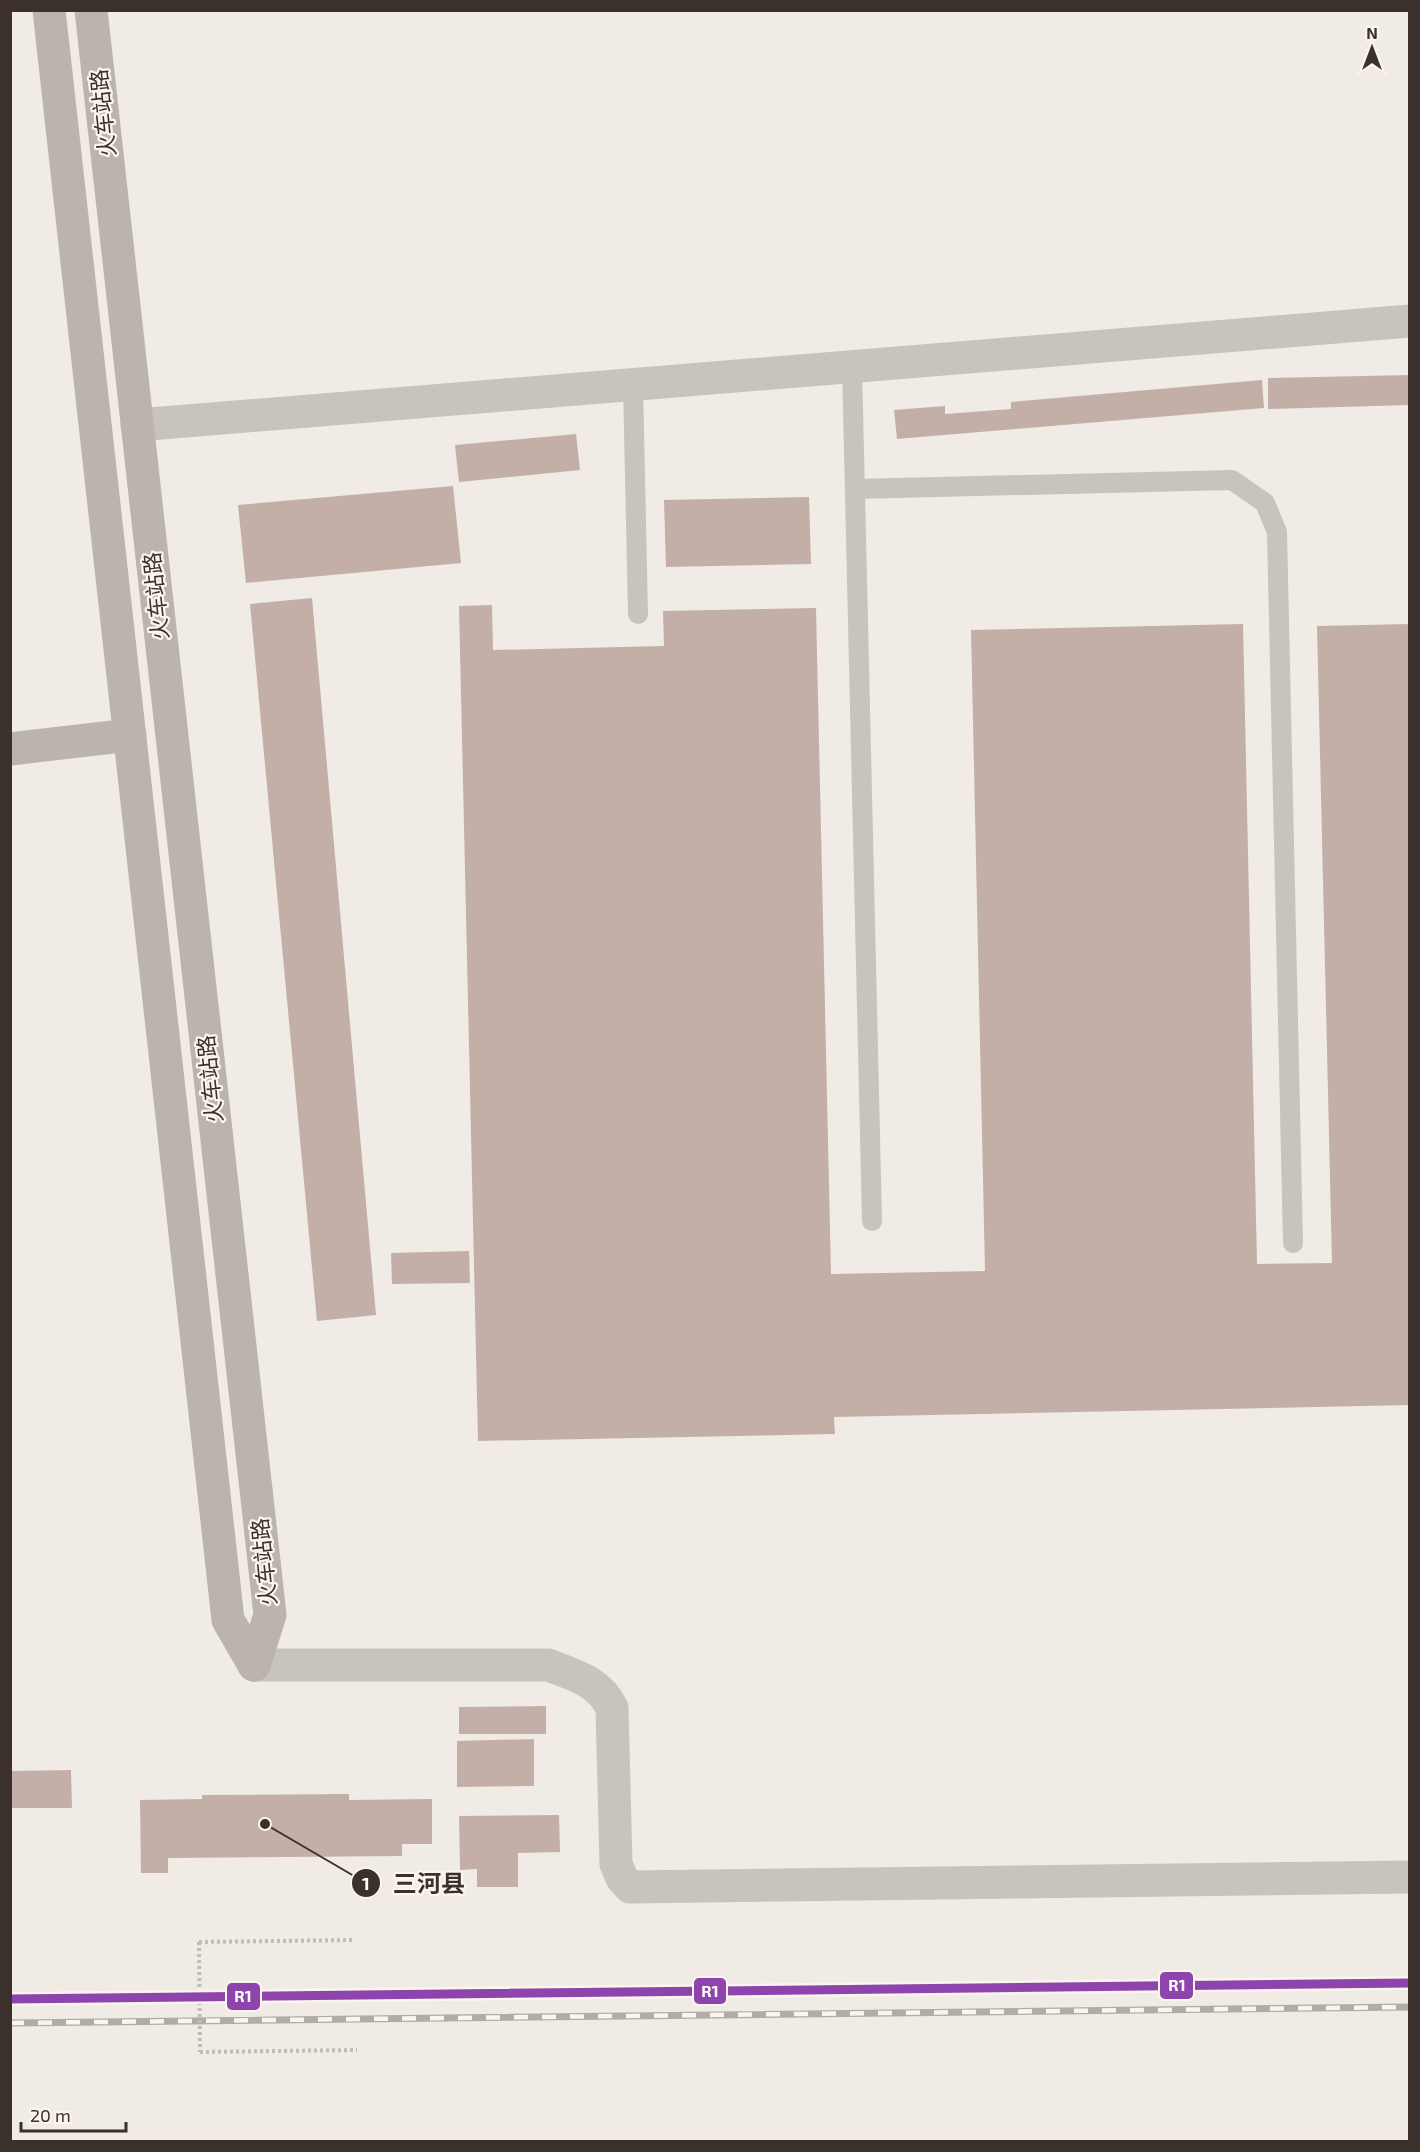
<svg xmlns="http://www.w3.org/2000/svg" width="1420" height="2152" font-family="'Exo 2','Noto Sans SC',sans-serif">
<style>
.building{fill:#c3afa7}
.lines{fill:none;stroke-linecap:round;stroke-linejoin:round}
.path{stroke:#c2bbb6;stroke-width:4;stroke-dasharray:3 3;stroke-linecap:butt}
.lane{stroke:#c9c3be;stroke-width:20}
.street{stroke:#c9c3be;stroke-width:33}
.secondary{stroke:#bab3ae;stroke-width:33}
.rail-casing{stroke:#b1aca8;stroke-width:7}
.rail{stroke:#fbf5ee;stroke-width:4.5;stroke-dasharray:14;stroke-linecap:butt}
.path-bridge{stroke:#c2bbb6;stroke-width:4;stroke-dasharray:3 3;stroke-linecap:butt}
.rail-1-casing{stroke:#fbf5ee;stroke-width:14}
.rail-1{stroke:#8e44ad;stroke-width:9}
.labels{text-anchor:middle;stroke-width:4.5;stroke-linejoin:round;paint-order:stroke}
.street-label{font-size:22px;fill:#3b302b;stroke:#fbf5ee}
.leader{fill:none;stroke:#3b302b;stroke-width:2}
.callout-dot{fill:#3b302b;stroke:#fbf5ee;stroke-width:2}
.mark-label{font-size:18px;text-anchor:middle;font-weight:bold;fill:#fff}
.callout-label{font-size:24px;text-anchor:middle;font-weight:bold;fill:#3b302b;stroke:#fbf5ee;stroke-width:4.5;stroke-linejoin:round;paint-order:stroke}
.line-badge{stroke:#fbf5ee;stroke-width:2}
.badge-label{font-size:16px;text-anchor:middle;font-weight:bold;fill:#fff}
</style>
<rect width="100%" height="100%" fill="#f0ebe5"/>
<g class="building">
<path d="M1410 375V405L1268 409V378Z"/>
<path d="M1262 380 1264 408 897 439 894 410 945 406V414L1011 409V402Z"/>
<path d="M576 434 580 470 459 482 455 445Z"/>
<path d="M453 486 461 563 246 583 238 505Z"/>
<path d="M809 497 811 564 666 567 664 500Z"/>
<path d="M312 598 376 1315 317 1321 250 604Z"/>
<path d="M492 605 493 650 664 646 663 611 816 608 831 1274 985 1271 971 630 1243 624 1257 1264 1332 1263 1317 626 1410 624V1405L834 1417 835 1434 478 1441 459 606Z"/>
<path d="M469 1251 470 1283 392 1284 391 1253Z"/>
<path d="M546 1706V1734H459V1707Z"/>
<path d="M534 1739V1786L457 1787V1741Z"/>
<path d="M71 1770 72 1808H10V1771Z"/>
<path d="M349 1794V1800L432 1799V1844H402V1856L168 1858V1873H141L140 1800 202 1799V1795Z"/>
<path d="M559 1815 560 1852 518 1853V1887H477V1869L460 1870 459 1816Z"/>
</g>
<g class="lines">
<g class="path">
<path d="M199 1942 355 1940"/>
<path d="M200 2052 357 2050"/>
</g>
<g class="lane">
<path d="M852 366 872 1221"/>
<path d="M633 385 638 614"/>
<path d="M855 489 1232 480 1265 503 1277 532 1293 1243"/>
</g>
<g class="street">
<path d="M137 425 1410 321"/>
<path d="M254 1665H548C574 1675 599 1681 612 1708L616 1864 622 1878 630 1887 1410 1877"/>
</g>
<g class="secondary">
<path d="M49 10 228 1620 254 1665"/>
<path d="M91 10 270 1615 254 1665"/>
<path d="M10 749 130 735"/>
</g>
<g class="rail-casing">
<path id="rail" d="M10 2023 1410 2007"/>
</g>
<use href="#rail" class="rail"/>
<path class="path-bridge" d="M199 1942 200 2052"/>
<g class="rail-1-casing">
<path id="rail-1" d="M10 1999 1410 1983"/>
</g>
<use href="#rail-1" class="rail-1"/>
</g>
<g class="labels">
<g class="street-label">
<text transform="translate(103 113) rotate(-96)" y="8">火车站路</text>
<text transform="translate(156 596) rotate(-96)" y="8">火车站路</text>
<text transform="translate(210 1079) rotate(-96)" y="8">火车站路</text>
<text transform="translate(264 1562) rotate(-96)" y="8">火车站路</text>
</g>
</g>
<path class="leader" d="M265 1824L366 1883"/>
<g class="callout-dot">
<circle cx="265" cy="1824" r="6"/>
<circle cx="366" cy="1883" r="15"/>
</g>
<g class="mark-label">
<text x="366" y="1890">1</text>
</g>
<g class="callout-label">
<text x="429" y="1892">三河县</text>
</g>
<g class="line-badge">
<rect x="1159" y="1971" width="35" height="29" rx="6" fill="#8e44ad"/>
<rect x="693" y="1977" width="34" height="28" rx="6" fill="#8e44ad"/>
<rect x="226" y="1982" width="35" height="29" rx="6" fill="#8e44ad"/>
</g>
<g class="badge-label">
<text x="1177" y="1991">R1</text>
<text x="710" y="1997">R1</text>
<text x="243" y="2002">R1</text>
</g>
<rect width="1420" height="2152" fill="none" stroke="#3b302b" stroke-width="24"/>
<g transform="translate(1372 48)" stroke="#fbf5ee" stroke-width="4.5" paint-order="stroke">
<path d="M0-4.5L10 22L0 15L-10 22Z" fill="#3b302b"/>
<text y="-9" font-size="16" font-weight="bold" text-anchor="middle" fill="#3b302b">N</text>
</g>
<path d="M21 2122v9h105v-9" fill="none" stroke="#3b302b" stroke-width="3"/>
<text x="30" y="2122" font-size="18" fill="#3b302b" stroke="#fbf5ee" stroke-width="4.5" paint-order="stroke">20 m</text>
</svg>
